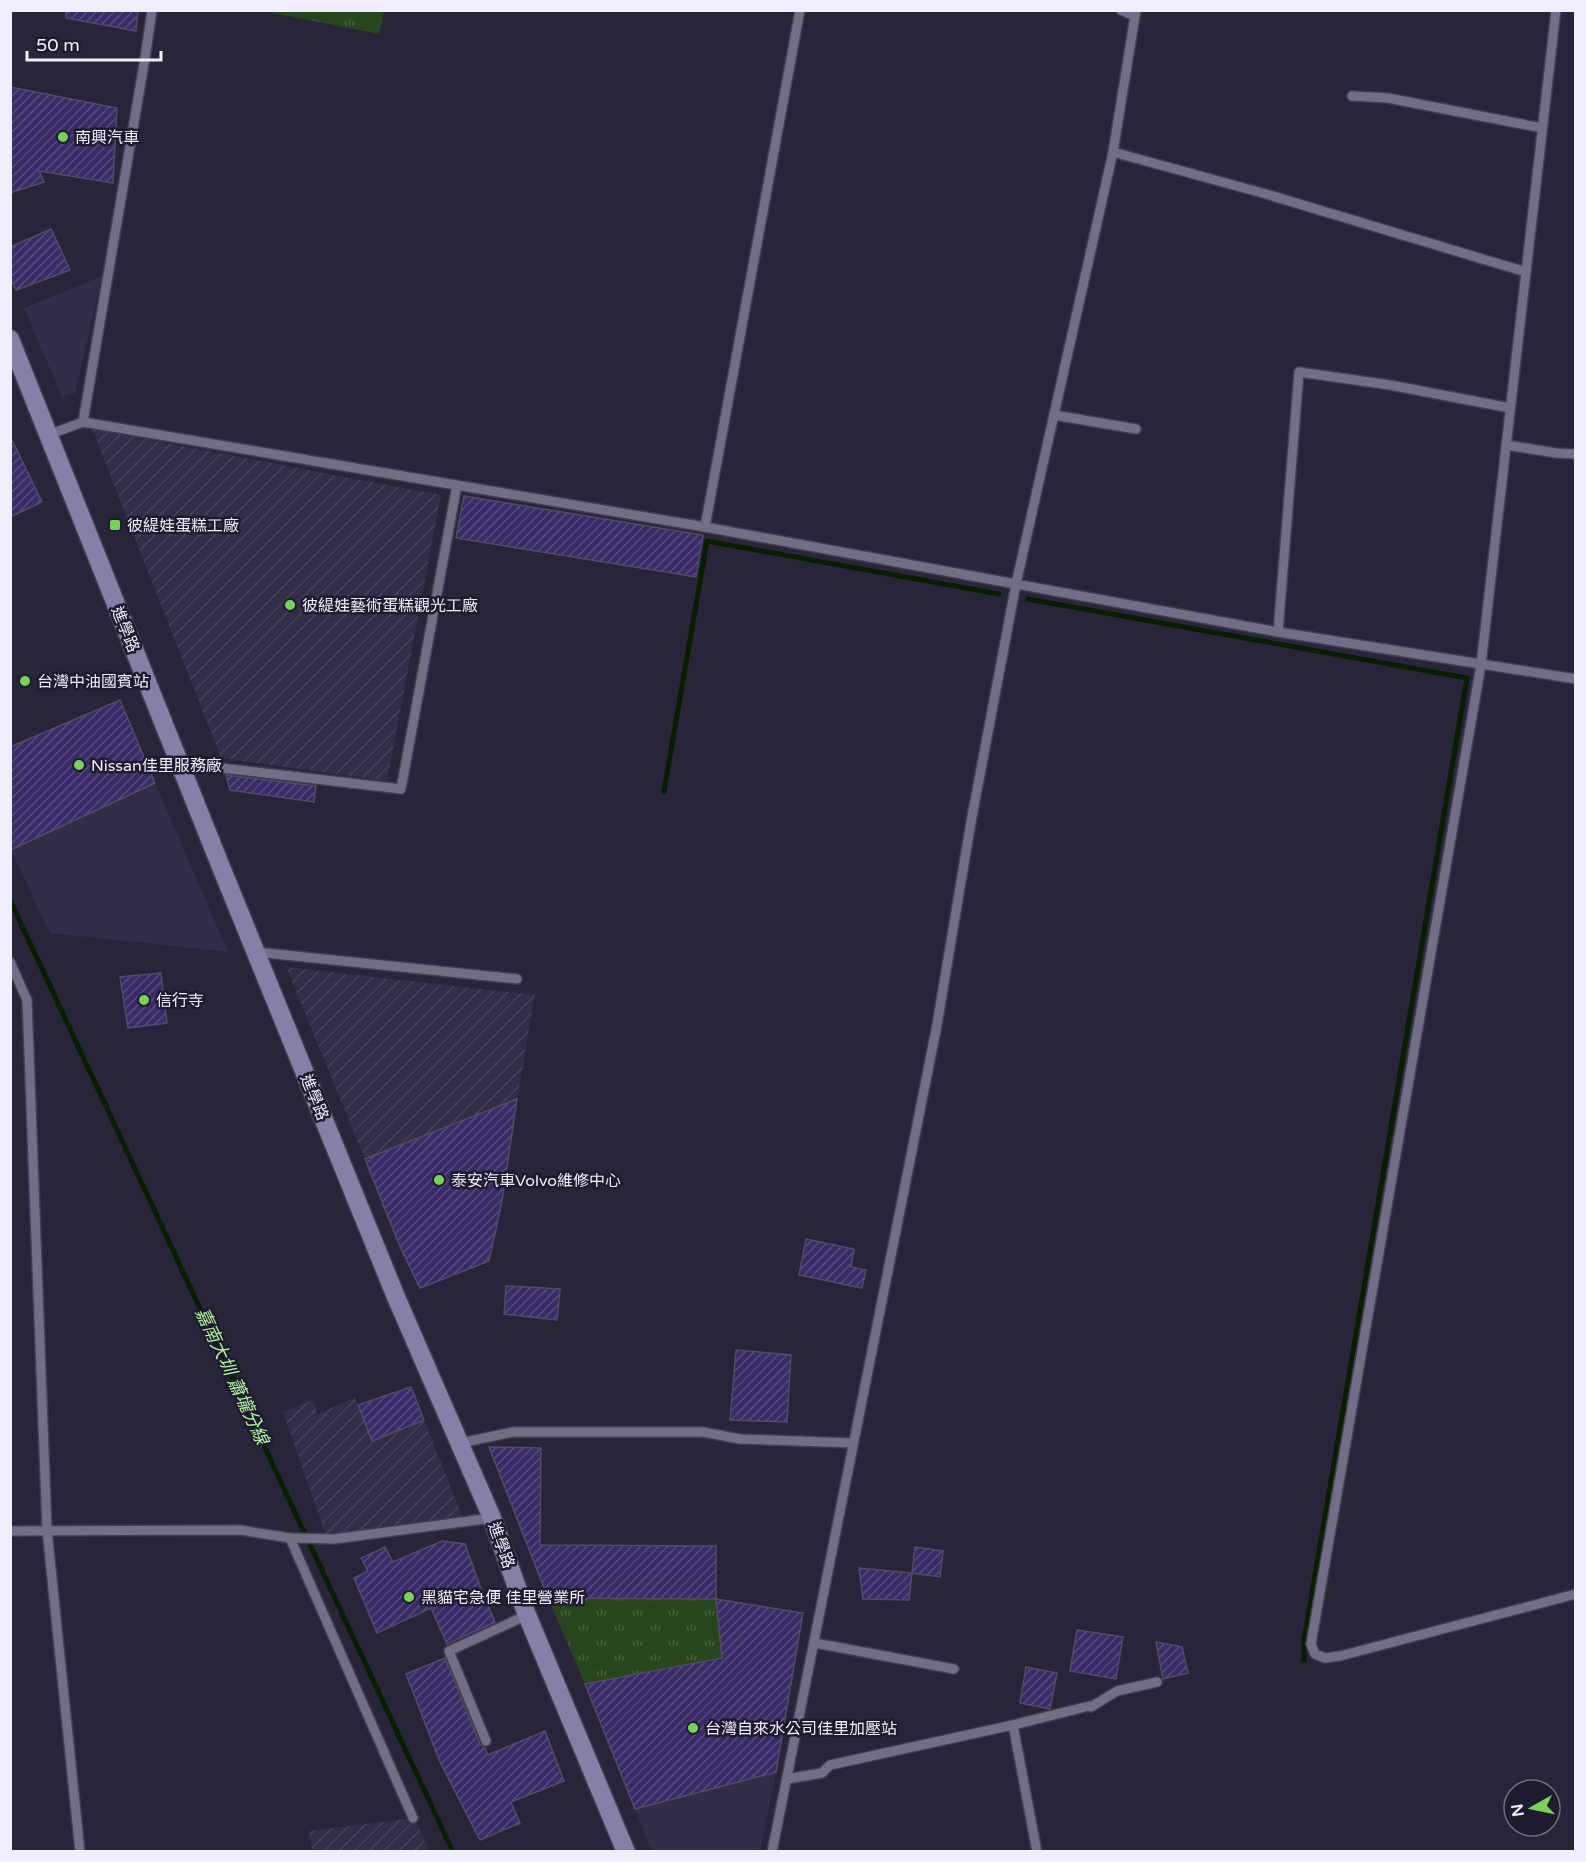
<svg xmlns="http://www.w3.org/2000/svg" width="1586" height="1862" font-family="'Varela Round','Noto Sans TC',sans-serif">
<style>
.built{fill:#322d49}
.industrial{fill:url(#industrial-furrows)}
.grass{fill:url(#grass-tufts)}
.lines{fill:none;stroke-linecap:round;stroke-linejoin:round}
.stream{stroke:#071e01;stroke-width:5}
.building{fill:url(#building-hatch);stroke:#504c65;stroke-width:1.5}
.lane-casing{stroke:#423e51;stroke-width:12}
.secondary-casing{stroke:#423e51;stroke-width:21}
.lane{stroke:#726e88;stroke-width:9}
.secondary{stroke:#867fa8;stroke-width:18}
.poi-dot{fill:#77d259;stroke:#1e1a2f;stroke-width:2}
.labels{text-anchor:middle;stroke-width:5;stroke-linejoin:round;paint-order:stroke}
.poi-label{font-size:16px;fill:#f0eefd;stroke:#1e1a2f;text-anchor:start}
.street-label{font-size:16px;fill:#f0eefd;stroke:#1e1a2f}
.water-label{font-size:18px;font-style:italic;fill:#b2f49e;stroke:#1e1a2f}
</style>
<defs>
<pattern id="industrial-furrows" width="10" height="10" patternUnits="userSpaceOnUse" patternTransform="scale(1.5)"><rect width="10" height="10" fill="#322d49"/><path d="M-1 1l2-2M0 10L10 0M9 11l2-2" fill="none" stroke="#46425b"/></pattern>
<pattern id="grass-tufts" width="24" height="20" patternUnits="userSpaceOnUse" patternTransform="scale(1.5)"><rect width="24" height="20" fill="#27461d"/><path d="M3 7l-1-3M5 7V3M7 7l1-3M15 17l-1-3M17 17v-4M19 17l1-3" fill="none" stroke="#47613f"/></pattern>
<pattern id="building-hatch" width="6" height="6" patternUnits="userSpaceOnUse" patternTransform="scale(1.5)"><rect width="6" height="6" fill="#3a2b68"/><path d="M-1 1l2-2M0 6l6-6M5 7l2-2" fill="none" stroke="#574a7e"/></pattern>
</defs>
<rect width="100%" height="100%" fill="#28243a"/>
<g class="built">
<path d="M102 276 75 393 62 397 24 308Z"/>
<path d="M155 783 228 952 50 933 11 850Z"/>
<path d="M776 1772 760 1851H652L635 1809Z"/>
</g>
<g class="industrial">
<path d="M92 429 441 495 387 781 221 758Z"/>
<path d="M286 967 535 995 517 1099 365 1159Z"/>
<path d="M355 1397 372 1441 424 1420 463 1518 416 1534 326 1536 283 1412 312 1400 318 1414Z"/>
<path d="M413 1818 415 1819 429 1851H312L309 1831Z"/>
</g>
<g class="grass">
<path d="M263 11H384L379 34Z"/>
<path d="M548 1598 716 1599 722 1658 585 1684Z"/>
</g>
<g class="lines">
<g class="stream">
<path d="M1028 599 1467 678 1304 1641V1660"/>
<path d="M664 791 707 541 999 594"/>
<path d="M10 900 453 1852"/>
</g>
</g>
<g class="building">
<path d="M66 10H138L136 31 66 18Z"/>
<path d="M10 87 117 108 113 183 39 171 44 182 10 193Z"/>
<path d="M51 229 70 270 16 290 10 277V247Z"/>
<path d="M10 436 42 502 10 517Z"/>
<path d="M464 496 703 535 696 577 456 538Z"/>
<path d="M120 700 155 783 10 850V747Z"/>
<path d="M226 775 316 786 314 802 230 790Z"/>
<path d="M161 973 167 1023 128 1028 120 977Z"/>
<path d="M517 1099 502 1201 489 1261 420 1288 398 1242 365 1159Z"/>
<path d="M806 1239 854 1249 851 1267 866 1270 862 1288 799 1275Z"/>
<path d="M506 1286 560 1289 557 1320 504 1314Z"/>
<path d="M736 1350 791 1355 787 1422 730 1420Z"/>
<path d="M411 1387 424 1420 372 1441 358 1405Z"/>
<path d="M489 1447 541 1448 540 1545 716 1546V1599L548 1598Z"/>
<path d="M442 1541 465 1544 480 1586 495 1622 447 1644 431 1608 377 1633 354 1578 368 1571 361 1558 385 1547 393 1562Z"/>
<path d="M915 1547 943 1551 940 1577 912 1573Z"/>
<path d="M859 1568 912 1573 909 1600 863 1599Z"/>
<path d="M716 1599 803 1613 776 1772 635 1809 585 1684 722 1658Z"/>
<path d="M1077 1630 1123 1637 1116 1679 1070 1671Z"/>
<path d="M1156 1642 1182 1647 1188 1673 1163 1679Z"/>
<path d="M445 1658 480 1744 485 1748 488 1755 545 1731 564 1781 511 1802 520 1823 480 1840 440 1762 406 1674Z"/>
<path d="M1026 1667 1057 1673 1050 1709 1020 1703Z"/>
</g>
<g class="lines">
<g class="lane-casing">
<g id="lane">
<path d="M1121 10 1135 16"/>
<path d="M1556 10 1481 665 1311 1644 1315 1654 1325 1658 1340 1656 1576 1594"/>
<path d="M1352 96 1388 98 1542 128"/>
<path d="M1113 152 1266 194 1526 272"/>
<path d="M1054 415 1136 429"/>
<path d="M83 422 705 527 1278 632 1576 679"/>
<path d="M48 435 83 422 145 58 152 10"/>
<path d="M1506 445 1556 453 1576 454"/>
<path d="M705 527 800 10"/>
<path d="M1278 632 1299 372 1390 385 1510 408"/>
<path d="M179 763 401 789 457 485"/>
<path d="M256 952 517 979"/>
<path d="M10 962 27 1000 47 1530 80 1852"/>
<path d="M460 1443 513 1432H703L740 1439 852 1443"/>
<path d="M10 1531 240 1530 290 1538 413 1818"/>
<path d="M290 1538 334 1539 492 1518"/>
<path d="M815 1643 954 1669"/>
<path d="M1013 1725 1037 1852"/>
<path d="M486 1741 449 1651 527 1615"/>
<path d="M787 1779 822 1773 830 1765 1013 1725 1089 1706 1091 1707 1117 1691 1157 1682"/>
<path d="M772 1852 937 1025 971 822 1016 584 1113 152 1136 10"/>
</g>
</g>
<g class="secondary-casing">
<path id="secondary" d="M10 339 221 867 396 1297 492 1518 527 1615 626 1852"/>
</g>
<use href="#lane" class="lane"/>
<use href="#secondary" class="secondary"/>
</g>
<g class="poi-dot">
<circle cx="63" cy="137" r="6"/>
<rect x="109" y="519" width="12" height="12" rx="3"/>
<circle cx="290" cy="605" r="6"/>
<circle cx="25" cy="681" r="6"/>
<circle cx="79" cy="765" r="6"/>
<circle cx="144" cy="1000" r="6"/>
<circle cx="439" cy="1180" r="6"/>
<circle cx="409" cy="1597" r="6"/>
<circle cx="693" cy="1728" r="6"/>
</g>
<g class="labels">
<g class="poi-label">
<text x="75" y="143">南興汽車</text>
<text x="127" y="531">彼緹娃蛋糕工廠</text>
<text x="302" y="611">彼緹娃藝術蛋糕觀光工廠</text>
<text x="37" y="687">台灣中油國賓站</text>
<text x="91" y="771">Nissan佳里服務廠</text>
<text x="156" y="1006">信行寺</text>
<text x="451" y="1186">泰安汽車Volvo維修中心</text>
<text x="421" y="1603">黑貓宅急便 佳里營業所</text>
<text x="705" y="1734">台灣自來水公司佳里加壓站</text>
</g>
<g class="street-label">
<text transform="translate(126 629) rotate(68)" y="6">進學路</text>
<text transform="translate(315 1097) rotate(68)" y="6">進學路</text>
<text transform="translate(502 1545) rotate(70)" y="6">進學路</text>
</g>
<g class="water-label">
<text transform="translate(232 1376) rotate(65)" y="6">嘉南大圳 蕭壠分線</text>
</g>
</g>
<rect width="1586" height="1862" fill="none" stroke="#f0eefd" stroke-width="24"/>
<g transform="translate(1532 1808) rotate(261)"><circle r="28" fill="#1e1a2f" stroke="#726f81" stroke-width="1.5"/>
<path d="M0-4.5L10 22L0 15L-10 22Z" fill="#77d259"/>
<text y="-9" font-size="16" font-weight="bold" text-anchor="middle" fill="#f0eefd">N</text>
</g>
<path d="M27 51v9h134v-9" fill="none" stroke="#f0eefd" stroke-width="3"/>
<text x="36" y="51" font-size="18" fill="#f0eefd" stroke="#1e1a2f" stroke-width="4.5" paint-order="stroke">50 m</text>
</svg>
